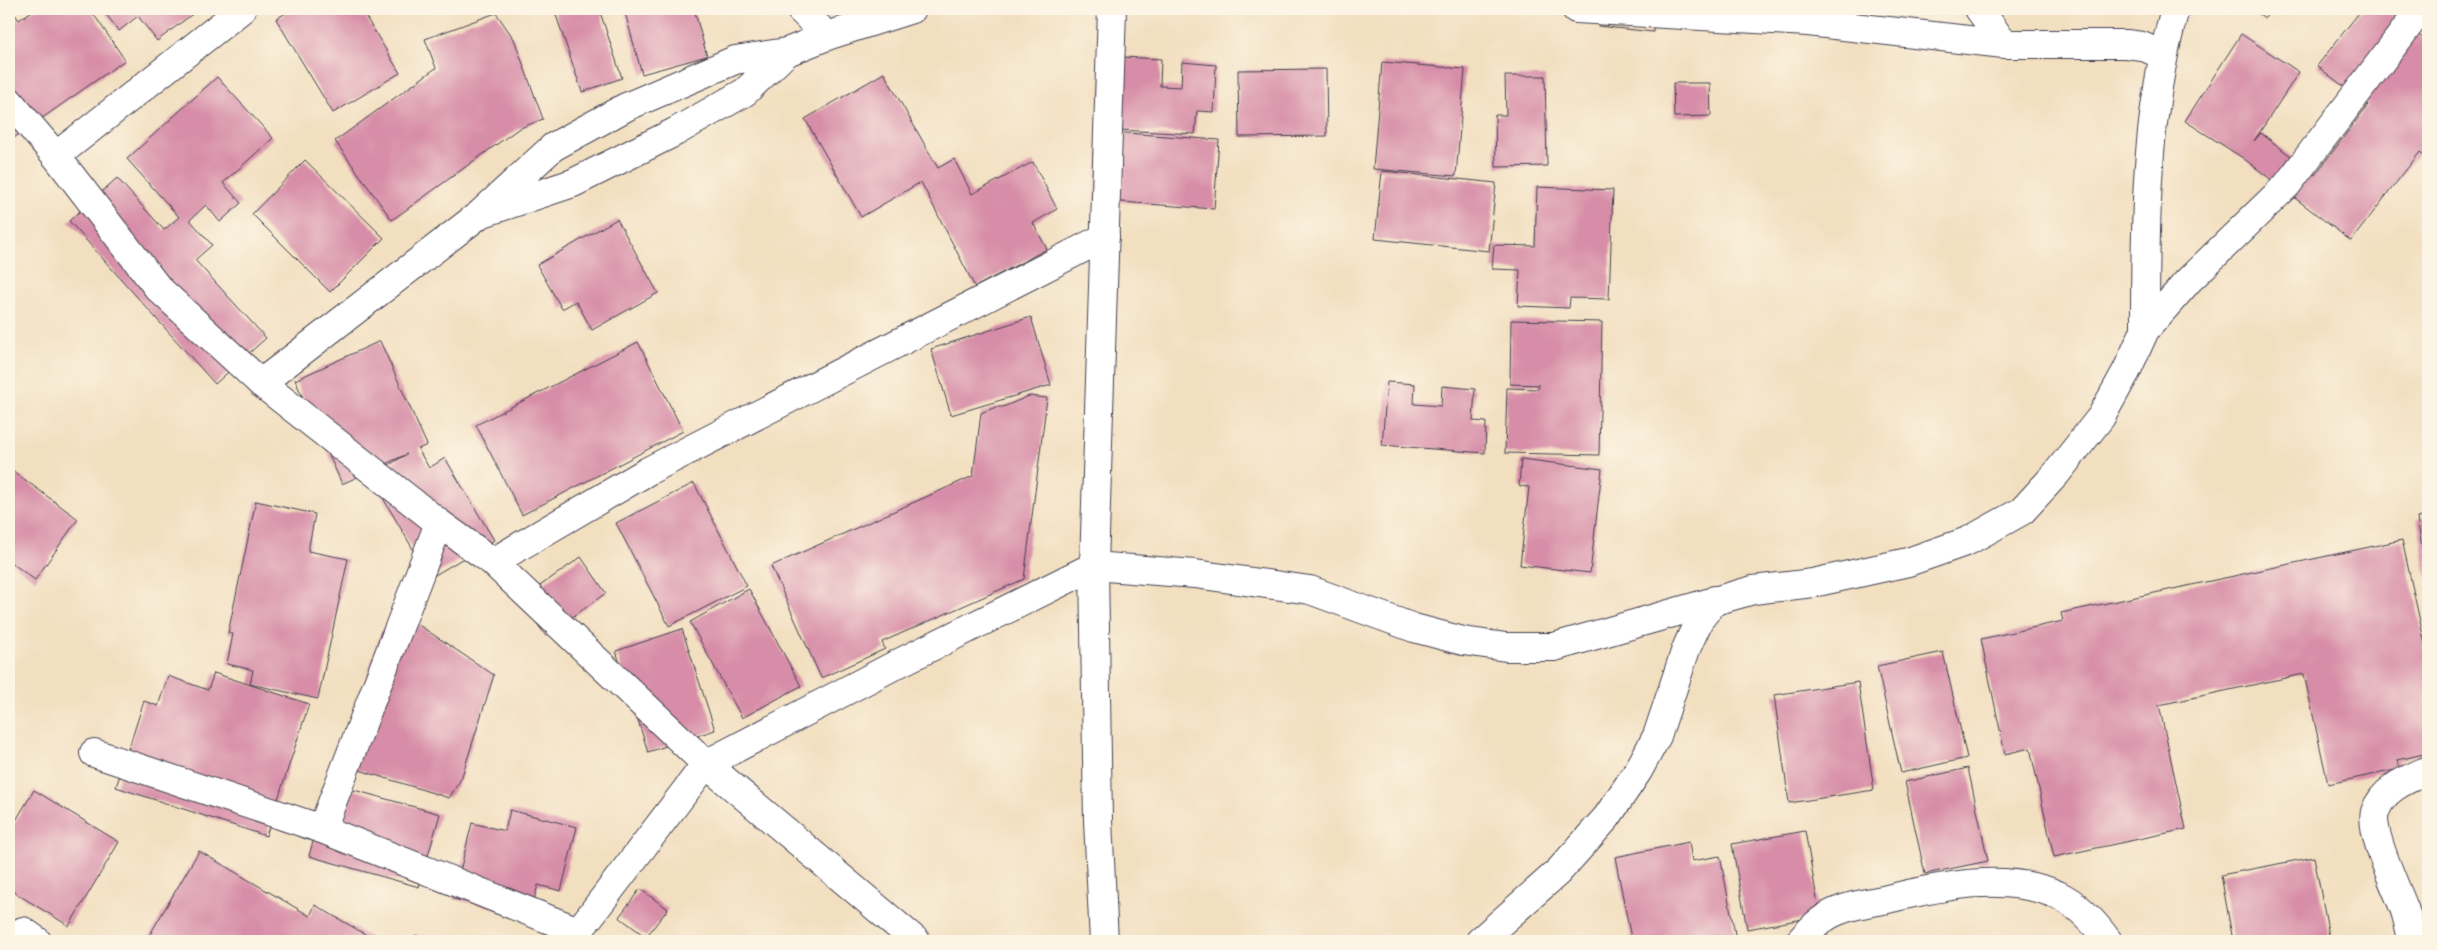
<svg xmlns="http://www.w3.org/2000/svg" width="2437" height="950" font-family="Mynerve,sans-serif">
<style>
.building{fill:#d78da7}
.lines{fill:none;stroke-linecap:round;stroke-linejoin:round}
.minor-casing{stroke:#413e4f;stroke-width:30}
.minor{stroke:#fff;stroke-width:28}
</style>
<rect width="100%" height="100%" fill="#fcf5e5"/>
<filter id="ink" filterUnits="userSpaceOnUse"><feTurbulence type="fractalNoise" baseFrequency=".02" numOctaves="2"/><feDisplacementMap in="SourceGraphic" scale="10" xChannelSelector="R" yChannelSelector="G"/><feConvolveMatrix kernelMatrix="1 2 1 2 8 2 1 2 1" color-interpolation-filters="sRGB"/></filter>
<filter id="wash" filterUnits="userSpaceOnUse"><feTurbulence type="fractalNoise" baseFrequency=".0096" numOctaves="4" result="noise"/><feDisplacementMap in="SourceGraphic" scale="20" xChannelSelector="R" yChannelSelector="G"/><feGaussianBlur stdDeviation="1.12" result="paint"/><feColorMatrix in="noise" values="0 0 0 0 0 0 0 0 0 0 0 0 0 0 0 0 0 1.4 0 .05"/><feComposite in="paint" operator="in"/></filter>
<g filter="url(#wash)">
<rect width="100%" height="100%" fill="#f2dfc0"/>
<g id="blocks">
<g class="building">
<path d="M9 9H11L19 20 35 9H90L125 60 11 140 9 137Z"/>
<path d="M102 9H199L157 41 138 16 119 31Z"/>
<path d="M292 9H361L400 73 333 113 276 19Z"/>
<path d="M554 9H599L622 78 582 92Z"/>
<path d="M624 9H694L707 56 642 74Z"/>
<path d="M1600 9H1656L1653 32 1598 26Z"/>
<path d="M2251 9H2271L2265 18Z"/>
<path d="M2362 9H2385L2428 42V158L2420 152 2351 241 2243 158 2185 121 2241 34 2299 72 2254 141 2261 133 2315 175 2368 105 2317 66Z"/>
<path d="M496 13 514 39 543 119 518 129 392 220 335 141 436 68 425 39Z"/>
<path d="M1103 56 1161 59 1160 86 1181 87 1182 62 1216 65 1214 112 1197 111 1195 134 1099 129Z"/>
<path d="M1382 62 1465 69 1456 176 1373 169Z"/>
<path d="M1326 69 1327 136 1239 137 1238 70Z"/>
<path d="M884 73 938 168 954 159 972 194 1033 162 1057 209 1033 223 1047 249 975 287 921 182 861 217 805 119Z"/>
<path d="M1505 76H1545L1547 166 1496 167 1495 115H1506Z"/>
<path d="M217 77 273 138 223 183 241 203 220 222 206 205 190 220 212 245 195 260 266 338 215 384 69 221 117 178 164 230 179 217 127 159Z"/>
<path d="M1673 83H1710L1711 116 1674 117Z"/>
<path d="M1100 131 1219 140 1214 209 1095 200Z"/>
<path d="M305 160 384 238 330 292 252 214Z"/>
<path d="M1382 171 1496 183 1489 251 1375 239Z"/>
<path d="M1537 187 1613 190 1609 299 1570 298 1569 308 1518 306 1520 270 1492 269 1494 245 1535 246Z"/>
<path d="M617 219 658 293 592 330 576 301 562 309 537 265Z"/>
<path d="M1031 317 1051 385 951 415 931 349Z"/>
<path d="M1511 320 1602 322 1599 455 1505 453 1507 388 1538 389 1539 385 1510 384Z"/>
<path d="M380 341 427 445 418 449 429 468 445 458 494 540 430 578 370 476 407 454 342 484 295 380Z"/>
<path d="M638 342 683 431 522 515 476 425Z"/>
<path d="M1387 382 1415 384 1414 404 1441 406 1442 386 1475 389 1473 421 1486 422 1485 453 1382 445Z"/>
<path d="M1029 396 1047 398 1024 579 882 642 885 649 821 678 771 566 973 476 981 413 996 407H1003Z"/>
<path d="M1521 459 1602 469 1590 573 1520 565 1529 487 1519 486Z"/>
<path d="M9 468 78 519 35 580 9 561Z"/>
<path d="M694 483 747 586 669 626 616 523Z"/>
<path d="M256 501 315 514 308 551 348 559 318 699 250 684 253 670 227 664 233 634 228 633Z"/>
<path d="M2428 516V577H2427L2417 518Z"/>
<path d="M2402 540 2425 644 2428 643V753L2398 760 2400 769 2328 784 2304 674 2159 705 2186 829 2054 857 2030 748 2005 754 1981 639 2063 621 2061 613Z"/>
<path d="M581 557 606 593 546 636 520 600Z"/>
<path d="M749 589 801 686 742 718 690 622Z"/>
<path d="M396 610 494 675 461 779 449 798 340 764 381 632Z"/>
<path d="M682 629 715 730 648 752 616 651Z"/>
<path d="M1943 652 1967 758 1901 773 1877 666Z"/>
<path d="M214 673 309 704 266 836 116 787 144 701 158 706 168 676 208 690Z"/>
<path d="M1858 682 1874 790 1789 803 1774 695Z"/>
<path d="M1968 768 1988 861 1925 874 1905 782Z"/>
<path d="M329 783 440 814 419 887 309 856Z"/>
<path d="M34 790 119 842 69 926 9 889V832Z"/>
<path d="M510 810 577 827 561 891 538 885 530 915 453 899 472 823 505 831Z"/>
<path d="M1805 831 1820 916 1747 929 1732 844Z"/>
<path d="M1689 842 1692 861 1720 856 1736 939 1726 941H1620L1631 938 1615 857Z"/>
<path d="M199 851 310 916 315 905 370 937 367 941H146Z"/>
<path d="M2314 857 2330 941H2233L2221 875Z"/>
<path d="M640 889 668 909 646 937 619 917Z"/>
<path d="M416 935 427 941H413Z"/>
</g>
</g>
</g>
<g filter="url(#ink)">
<use href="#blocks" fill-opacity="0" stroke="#413e4f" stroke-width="1"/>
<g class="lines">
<g class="minor-casing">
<g id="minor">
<path d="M800 9 827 36"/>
<path d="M1576 9 1808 22 2004 44H2126L2142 46 2162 55"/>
<path d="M1979 9 2004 44"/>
<path d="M787 52 827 36 912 9"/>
<path d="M9 101 56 156 158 288 261 383 439 523 493 562 706 764 916 941"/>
<path d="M56 156 242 9"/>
<path d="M2145 330C2145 219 2145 117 2175 9"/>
<path d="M261 383 480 214 553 147 626 107 735 60 787 52 745 92 675 132 573 183 480 214"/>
<path d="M493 562 648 471 1105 237"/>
<path d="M94 753 322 829 578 931"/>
<path d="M322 829 439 523"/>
<path d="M23 931 37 941"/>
<path d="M571 941 706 764 899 663 1094 566 1195 574 1310 590 1414 628 1463 641 1506 647H1554L1753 590 1813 583 1908 562 1968 541 2022 511 2056 474 2101 417 2127 370 2145 330 2188 281 2287 185 2421 9"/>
<path d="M1104 941 1098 821 1094 566 1112 9"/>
<path d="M1480 941 1558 872 1607 817 1638 771 1657 736 1686 649 1699 620 1715 600"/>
<path d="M1800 941C1811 929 1822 917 1838 911 1852 905 1868 903 1883 900 1939 887 2003 871 2058 895 2079 905 2095 923 2108 941"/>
<path d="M2413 941C2410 931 2408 921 2405 911 2397 889 2369 832 2375 812 2383 788 2408 779 2428 770"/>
</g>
</g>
<use href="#minor" class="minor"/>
</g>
</g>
<rect width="2437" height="950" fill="none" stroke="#fcf5e5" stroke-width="30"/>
</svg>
